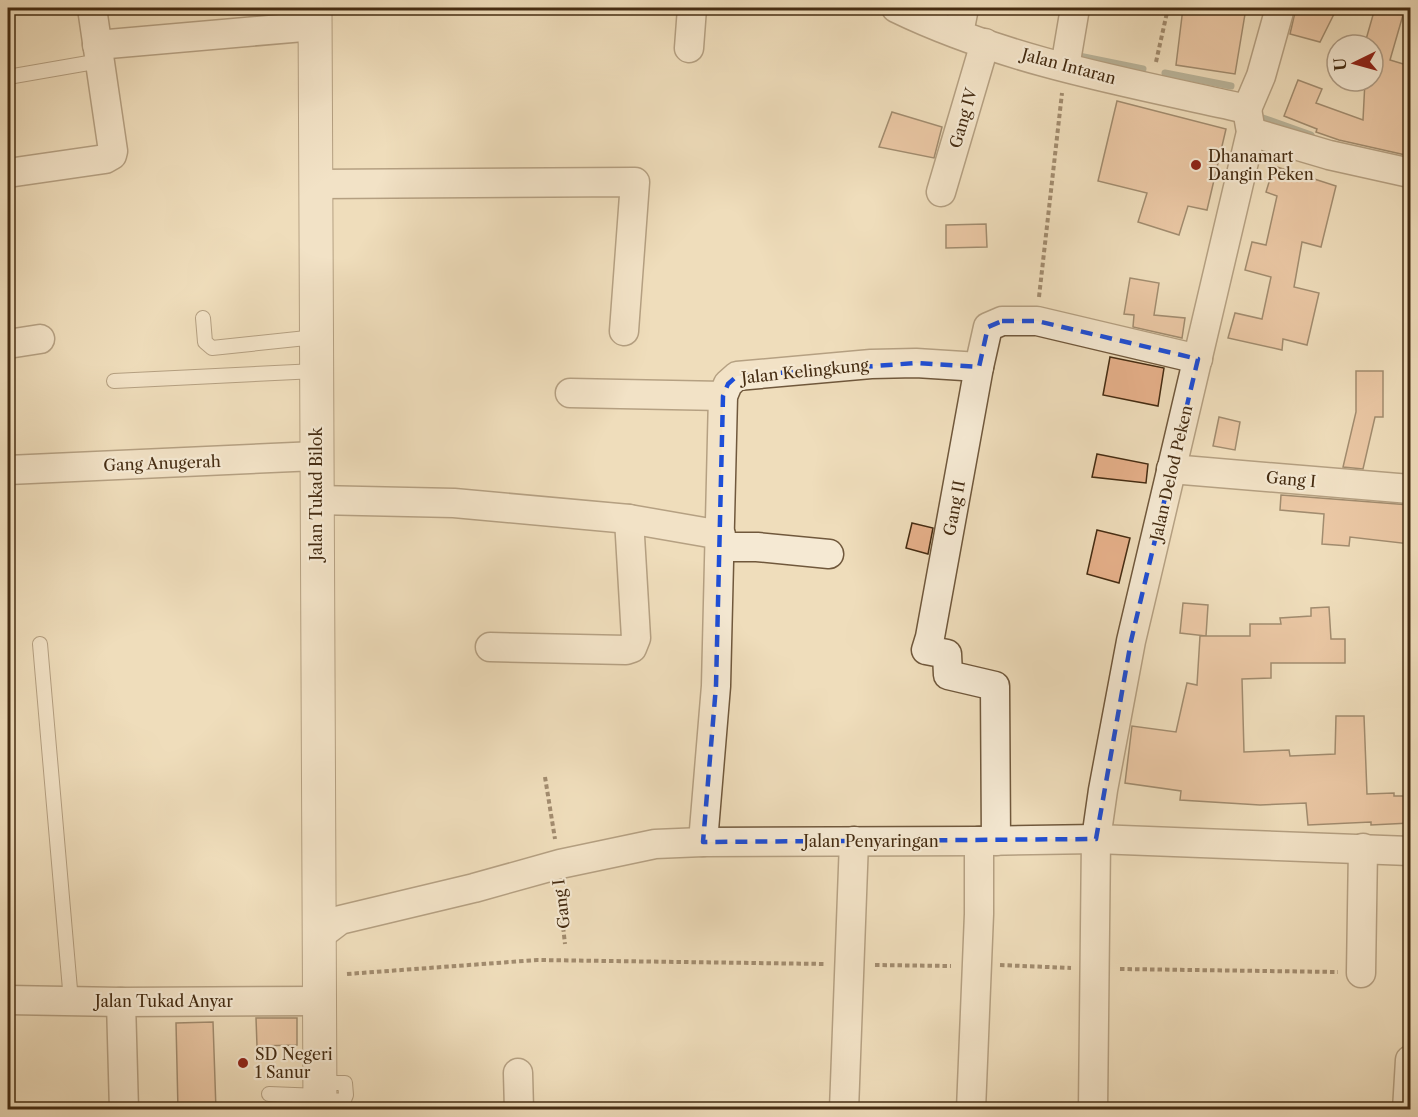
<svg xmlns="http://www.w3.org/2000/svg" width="1418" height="1117" font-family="'Libre Caslon Text',serif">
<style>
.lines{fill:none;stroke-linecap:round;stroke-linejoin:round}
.stream{stroke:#78826f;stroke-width:7}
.building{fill:#e6b08a;stroke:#452c12;stroke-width:1.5}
.service-casing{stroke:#70583c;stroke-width:16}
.minor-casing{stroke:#70583c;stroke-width:31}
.tertiary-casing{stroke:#70583c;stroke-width:35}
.path{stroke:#452c12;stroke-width:4;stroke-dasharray:4.5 3;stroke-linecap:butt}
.service{stroke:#f5e9d3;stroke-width:14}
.minor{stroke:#f5e9d3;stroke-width:28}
.tertiary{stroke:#f5e9d3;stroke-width:33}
.marked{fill:none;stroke:#1d4ed8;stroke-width:4.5;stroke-dasharray:12 8;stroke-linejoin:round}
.poi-dot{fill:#8f2418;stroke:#f5e9d3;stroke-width:2}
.labels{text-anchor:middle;stroke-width:4.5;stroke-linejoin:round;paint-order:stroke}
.street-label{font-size:16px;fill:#452c12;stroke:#f5e9d3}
.poi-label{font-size:16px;fill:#452c12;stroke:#f5e9d3;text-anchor:start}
</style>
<rect width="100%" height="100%" fill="#efddbb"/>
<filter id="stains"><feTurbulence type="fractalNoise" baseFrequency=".00333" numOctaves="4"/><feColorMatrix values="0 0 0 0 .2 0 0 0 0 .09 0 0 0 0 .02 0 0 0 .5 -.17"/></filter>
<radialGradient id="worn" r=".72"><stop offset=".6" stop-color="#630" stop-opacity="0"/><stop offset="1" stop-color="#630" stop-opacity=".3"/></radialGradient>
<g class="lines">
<g class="stream">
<path d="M1074 55 1143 69"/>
<path d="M1165 73 1231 86"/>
<path d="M1257 116 1311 135"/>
</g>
</g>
<g class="building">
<path d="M1183 8H1246L1235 74 1176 65Z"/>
<path d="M1296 8H1337L1320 42 1290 34Z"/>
<path d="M1375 8H1405L1390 60 1410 66 1405 88 1410 89V156L1339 140 1316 132 1317 129 1284 116 1298 80 1322 89 1316 103 1363 120 1365 81H1373V45L1365 43Z"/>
<path d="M1117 101 1226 129 1207 210 1188 206 1179 235 1138 222 1147 193 1098 181Z"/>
<path d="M892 112 942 127 934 158 879 147Z"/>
<path d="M1274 166 1336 186 1321 247 1302 242 1294 287 1319 293 1307 345 1283 339 1282 350 1228 338 1235 313 1262 319 1271 277 1245 270 1252 242 1266 245 1277 196 1266 192Z"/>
<path d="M986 224 987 247 946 248V225Z"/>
<path d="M1130 278 1159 283 1154 315 1185 318 1182 338 1133 327 1134 315 1124 314Z"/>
<path d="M1110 357 1164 368 1158 406 1103 395Z"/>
<path d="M1356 371H1383V417H1375L1363 469 1343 467 1356 412Z"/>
<path d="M1219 417 1240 422 1235 450 1213 446Z"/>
<path d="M1097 454 1148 464 1146 483 1092 477Z"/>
<path d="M1281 495 1410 505V544L1350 537 1349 546 1322 544 1324 514 1280 510Z"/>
<path d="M912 523 933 528 928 554 906 548Z"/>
<path d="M1097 530 1130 538 1119 583 1087 574Z"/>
<path d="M1183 603 1208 605 1206 636 1180 633Z"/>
<path d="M1329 607 1331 639H1345V663H1271V678L1242 679 1244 752 1289 750 1290 756 1335 754 1336 716H1364L1367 794 1394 793V796H1410V823L1371 825V822L1308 825 1306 803 1260 805 1180 800 1181 791 1125 783 1132 726 1176 732 1187 683 1197 685 1200 636H1250V624H1281L1280 618 1311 616V608Z"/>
<path d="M256 1018H297V1045L257 1046Z"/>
<path d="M213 1022 216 1110H178L176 1023Z"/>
</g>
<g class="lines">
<g class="service-casing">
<g id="service">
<path d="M8 77 100 61"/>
<path d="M203 318 205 342 212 348 316 337"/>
<path d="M114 381 316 371"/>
<path d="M40 644 71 1001"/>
<path d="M269 1094 320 1096"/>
<path d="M320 1102 344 1100 346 1095 345 1083H320"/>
</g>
</g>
<g class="minor-casing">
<g id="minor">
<path d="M896 8C1005 61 1130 83 1247 109"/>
<path d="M959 33 964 8"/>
<path d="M97 45 315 26"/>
<path d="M689 48 692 8"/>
<path d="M1065 67 1075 8"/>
<path d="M1247 109 1261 76 1280 8"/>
<path d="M1251 132 1329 155 1410 173"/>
<path d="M8 173 105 159 112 155 113 151 92 8"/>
<path d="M316 184 635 182 624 331"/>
<path d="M941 192 985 43"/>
<path d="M8 344 40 339"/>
<path d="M979 367 930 637 926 650 947 654 948 675 995 686 996 841"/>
<path d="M570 393 723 396"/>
<path d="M1171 469 1410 489"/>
<path d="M8 470 316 456"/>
<path d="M316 500 454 503 629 519 721 535"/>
<path d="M721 547H757L829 554"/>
<path d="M490 647 626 650 632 648 636 638 629 519"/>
<path d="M703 842 716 686 723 396 728 384 737 376 871 364 916 363 979 367 988 327 1002 321H1037L1198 359"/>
<path d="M319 936 340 920 474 888 560 864 655 844 703 842 979 841 1096 839 1410 851"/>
<path d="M1361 973 1363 848"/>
<path d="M8 1000 121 1002 320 1001"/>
<path d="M121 1002 124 1110"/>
<path d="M518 1073 519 1110"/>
<path d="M844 1110 854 841"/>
<path d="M971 1110 979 914V841"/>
<path d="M1093 1110 1096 839 1103 790 1131 641 1251 132 1247 109"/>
<path d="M1407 1110 1410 1060"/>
</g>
</g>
<g class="tertiary-casing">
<path id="tertiary" d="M315 8 320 1110"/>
</g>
<g class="path">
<path d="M1156 62 1168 8"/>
<path d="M1039 297 1062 93"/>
<path d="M545 777 555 839"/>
<path d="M559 890 565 944"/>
<path d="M875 965 951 966"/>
<path d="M1000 965 1071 968"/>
<path d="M1120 969 1338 972"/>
<path d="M347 974 537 960 825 964"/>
</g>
<use href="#service" class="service"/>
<use href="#minor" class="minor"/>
<use href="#tertiary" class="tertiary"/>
</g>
<path d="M0 0H1418V1117H0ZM1002 321H1037L1198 359 1131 641 1096 839 703 842 716 686 723 396 728 384 737 376 916 363 979 367 988 327Z" fill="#efddbb" fill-opacity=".55" fill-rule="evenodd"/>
<path class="marked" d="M1002 321H1037L1198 359 1131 641 1096 839 703 842 716 686 723 396 728 384 737 376 916 363 979 367 988 327Z"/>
<g class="poi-dot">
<circle cx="1196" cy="165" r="6"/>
<circle cx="243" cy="1063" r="6"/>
</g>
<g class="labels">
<g class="street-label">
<text transform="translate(1069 66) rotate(15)" y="6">Jalan Intaran</text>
<text transform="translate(963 118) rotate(-74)" y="6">Gang IV</text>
<text transform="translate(805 371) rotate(-6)" y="6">Jalan Kelingkung</text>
<text transform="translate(162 463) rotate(-2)" y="6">Gang Anugerah</text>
<text transform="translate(1171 473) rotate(-77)" y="6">Jalan Delod Peken</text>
<text transform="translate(1291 479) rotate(5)" y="6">Gang I</text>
<text transform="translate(316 494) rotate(-90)" y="6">Jalan Tukad Bilok</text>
<text transform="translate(954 508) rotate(-79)" y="6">Gang II</text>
<text x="871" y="847">Jalan Penyaringan</text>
<text transform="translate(561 904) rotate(-97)" y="6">Gang I</text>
<text x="164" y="1007">Jalan Tukad Anyar</text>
</g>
<g class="poi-label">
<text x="1208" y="162">Dhanamart<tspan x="1208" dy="18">Dangin Peken</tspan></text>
<text x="255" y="1060">SD Negeri<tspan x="255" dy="18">1 Sanur</tspan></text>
</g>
</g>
<rect width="1418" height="1117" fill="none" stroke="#efddbb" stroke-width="30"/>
<rect x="9" y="9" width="1400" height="1099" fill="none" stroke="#452c12" stroke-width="3"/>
<rect x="15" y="15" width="1388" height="1087" fill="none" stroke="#452c12" stroke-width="1.5"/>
<g transform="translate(1355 63) rotate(265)"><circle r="28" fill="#f5e9d3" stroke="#af9d86" stroke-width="1.5"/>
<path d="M0-4.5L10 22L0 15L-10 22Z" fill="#8f2418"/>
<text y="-9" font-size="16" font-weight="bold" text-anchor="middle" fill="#452c12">U</text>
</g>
<rect width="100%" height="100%" filter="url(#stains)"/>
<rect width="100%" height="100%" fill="url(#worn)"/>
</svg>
